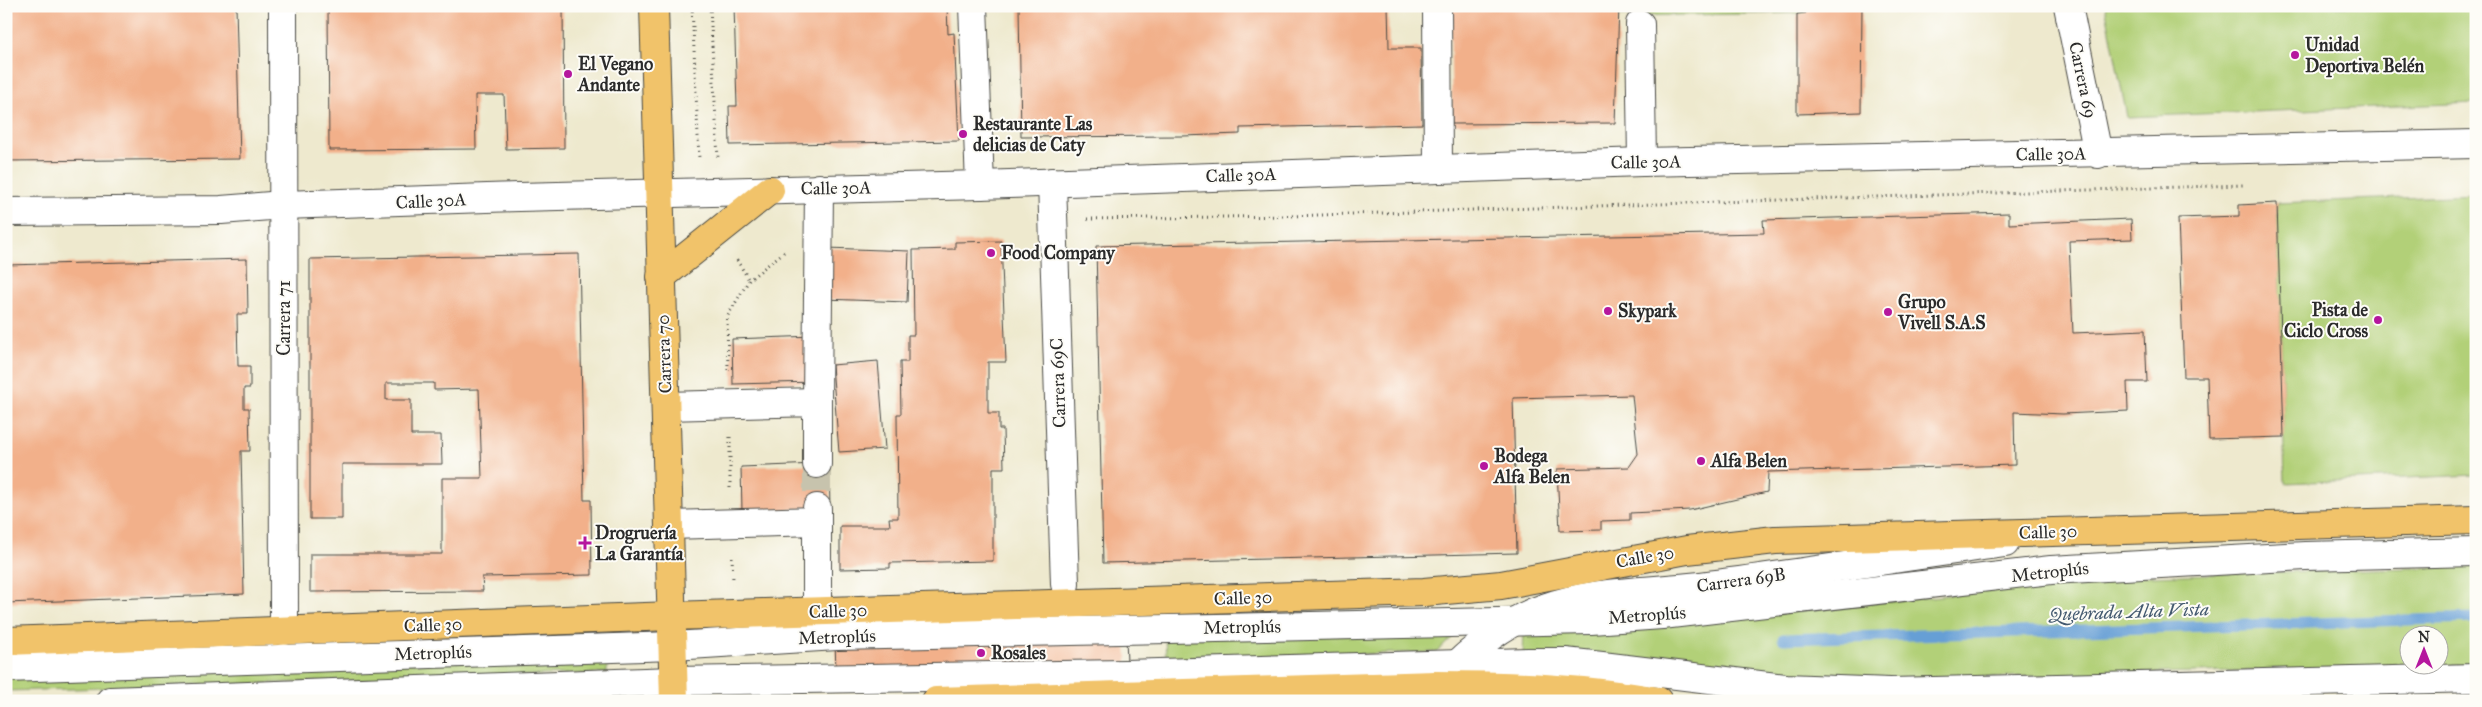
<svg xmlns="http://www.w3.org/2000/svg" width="2482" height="707" font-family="'IM FELL Great Primer',serif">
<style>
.green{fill:#b2d078;stroke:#6e7e52;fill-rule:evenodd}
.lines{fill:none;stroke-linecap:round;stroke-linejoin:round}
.stream{stroke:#669fd5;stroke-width:11}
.building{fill:#f2b08a}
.minor-tunnel{stroke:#c7c3ad;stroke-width:28;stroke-dasharray:28 14;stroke-linecap:butt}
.minor-casing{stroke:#484843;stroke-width:30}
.major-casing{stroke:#484843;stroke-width:30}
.path{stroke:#484843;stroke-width:3;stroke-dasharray:1 4;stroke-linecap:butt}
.minor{stroke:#fff;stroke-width:28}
.major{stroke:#f1c36a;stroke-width:28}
.poi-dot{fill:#b5179e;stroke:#fdfcf7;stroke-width:2}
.labels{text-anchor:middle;stroke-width:4;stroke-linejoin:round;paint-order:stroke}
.poi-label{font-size:18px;font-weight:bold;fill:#2b2b2b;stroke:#fdfcf7;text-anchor:start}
.street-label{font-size:18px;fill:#2b2b2b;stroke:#fdfcf7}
.water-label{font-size:19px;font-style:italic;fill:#43596f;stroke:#fdfcf7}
</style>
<rect width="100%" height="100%" fill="#fdfcf7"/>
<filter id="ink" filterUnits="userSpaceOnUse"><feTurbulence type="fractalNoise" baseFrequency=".02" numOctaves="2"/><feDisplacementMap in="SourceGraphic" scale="10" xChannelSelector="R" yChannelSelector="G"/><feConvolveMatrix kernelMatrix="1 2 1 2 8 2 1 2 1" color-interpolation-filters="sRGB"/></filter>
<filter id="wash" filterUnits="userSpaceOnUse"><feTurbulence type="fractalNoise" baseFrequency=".0096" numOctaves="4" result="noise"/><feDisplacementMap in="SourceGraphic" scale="20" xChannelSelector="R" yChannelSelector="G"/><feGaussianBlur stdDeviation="1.12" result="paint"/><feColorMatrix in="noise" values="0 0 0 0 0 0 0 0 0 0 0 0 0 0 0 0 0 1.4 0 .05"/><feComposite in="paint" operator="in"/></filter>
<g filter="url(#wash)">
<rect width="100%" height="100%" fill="#eee9ce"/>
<g class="green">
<path d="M1619 6H1806V13L1619 16Z"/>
<path d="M2105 6H2476V103L2127 117Z"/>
<path d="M2476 195V475L2285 483 2277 203Z"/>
<path d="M2476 566V665L1915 679 1798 677 1523 656 1524 632 1733 618 2119 577ZM2410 634H2440V664H2410Z"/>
<path d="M1463 627 1437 652 1166 659 1165 636Z"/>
<path d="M607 657V673L6 691V676Z"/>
</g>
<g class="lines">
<path class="stream" d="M1783 639 2476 618"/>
</g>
<g id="blocks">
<g class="building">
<path d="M6 6H236L240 159 6 161Z"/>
<path d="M328 6H563L564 148 506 149 504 95H475L476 149 329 150Z"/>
<path d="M734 6H947L948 34 954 33 959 141 730 145 729 106H737Z"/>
<path d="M1019 6H1388L1389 48H1421L1422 124 1240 128V134L1183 136 1021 137Z"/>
<path d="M1470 6H1619L1615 123 1452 124 1450 9H1470Z"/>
<path d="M1806 6H1862L1861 112 1797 114V14L1806 13Z"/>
<path d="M2277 203 2284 437 2209 439 2207 377H2184L2178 218 2239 216V205Z"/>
<path d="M2009 213V224L2131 219 2132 239 2069 241 2073 333 2145 330 2147 382H2127L2128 411 2063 414 2014 412 2015 465 1768 472 1767 492 1690 510 1630 513V520L1601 521V530L1560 531 1557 469 1629 467 1638 454 1632 395 1513 398 1517 553 1103 563 1096 246 1764 233 1763 220Z"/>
<path d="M1001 241 1006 362H988V413H999V429H1003L1004 468H993V561L890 563V568L840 569V526H890L889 518H898L897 414H901L900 362H908V335H914L913 250 955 249V242Z"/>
<path d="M827 248 909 251 907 302 824 299Z"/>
<path d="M579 254 584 500H591L592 575 482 577 483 591 310 592V554H442V478H482L479 389 434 390V383H386V400H411V435H441L442 464H342V519H310V259Z"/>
<path d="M247 259 248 314H237L238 366H250V388H244V408H249L250 451H241L244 594 6 603V265Z"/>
<path d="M815 336 816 382 733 384 732 339Z"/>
<path d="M878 361 885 449 839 452 832 365Z"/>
<path d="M817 464H829L830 508 742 511 741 467Z"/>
<path d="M1126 638 1127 662 836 669 835 644Z"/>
</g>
</g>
</g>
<g filter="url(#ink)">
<use href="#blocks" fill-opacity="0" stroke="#484843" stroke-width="1"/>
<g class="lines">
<path class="minor-tunnel" d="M817 464V508"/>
<g class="minor-casing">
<g id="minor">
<path d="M283 6 284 631"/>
<path d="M973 6 980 185"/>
<path d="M1437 6 1438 168"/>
<path d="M2068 6 2098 154"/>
<path d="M1640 24 1642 162"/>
<path d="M1052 182 1065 584"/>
<path d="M6 212 221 210 283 205 519 197 980 185 1642 162 2476 144"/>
<path d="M817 402 819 188"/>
<path d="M666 406 817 402V464"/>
<path d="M817 508V611"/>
<path d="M669 525 817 521"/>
<path d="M6 668 673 646 837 636 1591 620 1662 615 2051 570 2305 556 2476 552"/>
<path d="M110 701 673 681 1125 674 1529 662H1565L1602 666 1785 688 1890 692 2476 678"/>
<path d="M1421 701C1454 664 1497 624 1544 608 1594 590 1649 592 1701 586 1803 573 1904 557 2005 543"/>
</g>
</g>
<g class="major-casing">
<g id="major">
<path d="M654 6 674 701"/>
<path d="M661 277 770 190"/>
<path d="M6 641 672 616 1424 592 1501 585 1687 550 1775 540 2476 520"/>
<path d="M936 701 1435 685C1511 685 1584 688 1658 701"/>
</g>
</g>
<g class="path">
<path d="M692 6 699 158"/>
<path d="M710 6 718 159"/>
<path d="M1087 219 1289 216 2243 185"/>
<path d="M737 260 749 280"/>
<path d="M728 370 727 317 749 280 784 252"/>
<path d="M730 437V490"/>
<path d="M732 557 733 580"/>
</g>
<use href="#minor" class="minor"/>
<use href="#major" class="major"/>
</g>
</g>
<g class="poi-dot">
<circle cx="2295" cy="55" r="5"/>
<circle cx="568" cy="74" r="5"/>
<circle cx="963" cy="134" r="5"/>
<circle cx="991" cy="253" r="5"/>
<circle cx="1608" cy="311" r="5"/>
<circle cx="1888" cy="312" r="5"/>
<circle cx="2378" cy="320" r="5"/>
<circle cx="1701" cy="461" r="5"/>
<circle cx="1484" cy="466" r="5"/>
<path d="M582.5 535.5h5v5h5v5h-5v5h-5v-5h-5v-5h5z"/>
<circle cx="981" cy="653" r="5"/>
</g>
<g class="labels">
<g class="poi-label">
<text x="2305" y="51">Unidad<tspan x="2305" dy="21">Deportiva Belén</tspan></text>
<text x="578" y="70">El Vegano<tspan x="578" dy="21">Andante</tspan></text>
<text x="973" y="130">Restaurante Las<tspan x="973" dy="21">delicias de Caty</tspan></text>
<text x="1001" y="259">Food Company</text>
<text x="1898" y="308">Grupo<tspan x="1898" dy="21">Vivell S.A.S</tspan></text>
<text x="2368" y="316" text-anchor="end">Pista de<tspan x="2368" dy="21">Ciclo Cross</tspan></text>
<text x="1618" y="317">Skypark</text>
<text x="1494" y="462">Bodega<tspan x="1494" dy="21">Alfa Belen</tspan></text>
<text x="1711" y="467">Alfa Belen</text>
<text x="595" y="539">Drogruería<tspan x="595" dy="21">La Garantía</tspan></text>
<text x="991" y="659">Rosales</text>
</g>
<g class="street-label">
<text transform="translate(2083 80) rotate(78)" y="6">Carrera 69</text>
<text transform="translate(2051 154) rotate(-1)" y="6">Calle 30A</text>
<text transform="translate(1646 162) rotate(-1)" y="6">Calle 30A</text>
<text transform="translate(1241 175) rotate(-2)" y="6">Calle 30A</text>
<text transform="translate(836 188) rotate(-1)" y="6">Calle 30A</text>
<text transform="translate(431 201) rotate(-3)" y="6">Calle 30A</text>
<text transform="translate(284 318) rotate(-90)" y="6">Carrera 71</text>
<text transform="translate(664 354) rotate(-92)" y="6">Carrera 70</text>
<text transform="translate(1058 383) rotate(-92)" y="6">Carrera 69C</text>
<text transform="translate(2048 532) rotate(-2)" y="6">Calle 30</text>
<text transform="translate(1645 557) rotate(-10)" y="6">Calle 30</text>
<text transform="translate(2050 572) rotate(-6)" y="6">Metroplús</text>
<text transform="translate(1741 580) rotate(-8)" y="6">Carrera 69B</text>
<text transform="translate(1243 598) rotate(-2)" y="6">Calle 30</text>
<text transform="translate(838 611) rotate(-2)" y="6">Calle 30</text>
<text transform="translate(1647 615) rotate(-4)" y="6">Metroplús</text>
<text transform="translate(433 625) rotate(-2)" y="6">Calle 30</text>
<text transform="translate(1242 627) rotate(-1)" y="6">Metroplús</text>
<text transform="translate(837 637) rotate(-2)" y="6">Metroplús</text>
<text transform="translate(433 653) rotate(-2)" y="6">Metroplús</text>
</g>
<g class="water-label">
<text transform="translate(2129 611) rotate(-2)" y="7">Quebrada Alta Vista</text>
</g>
</g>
<rect width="2482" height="707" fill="none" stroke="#fdfcf7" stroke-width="25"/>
<g transform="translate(2424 650)"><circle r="24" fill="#fdfcf7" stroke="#a9a8a5"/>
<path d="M0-4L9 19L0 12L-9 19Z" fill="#b5179e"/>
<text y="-8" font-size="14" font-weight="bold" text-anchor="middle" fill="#2b2b2b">N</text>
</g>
</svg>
